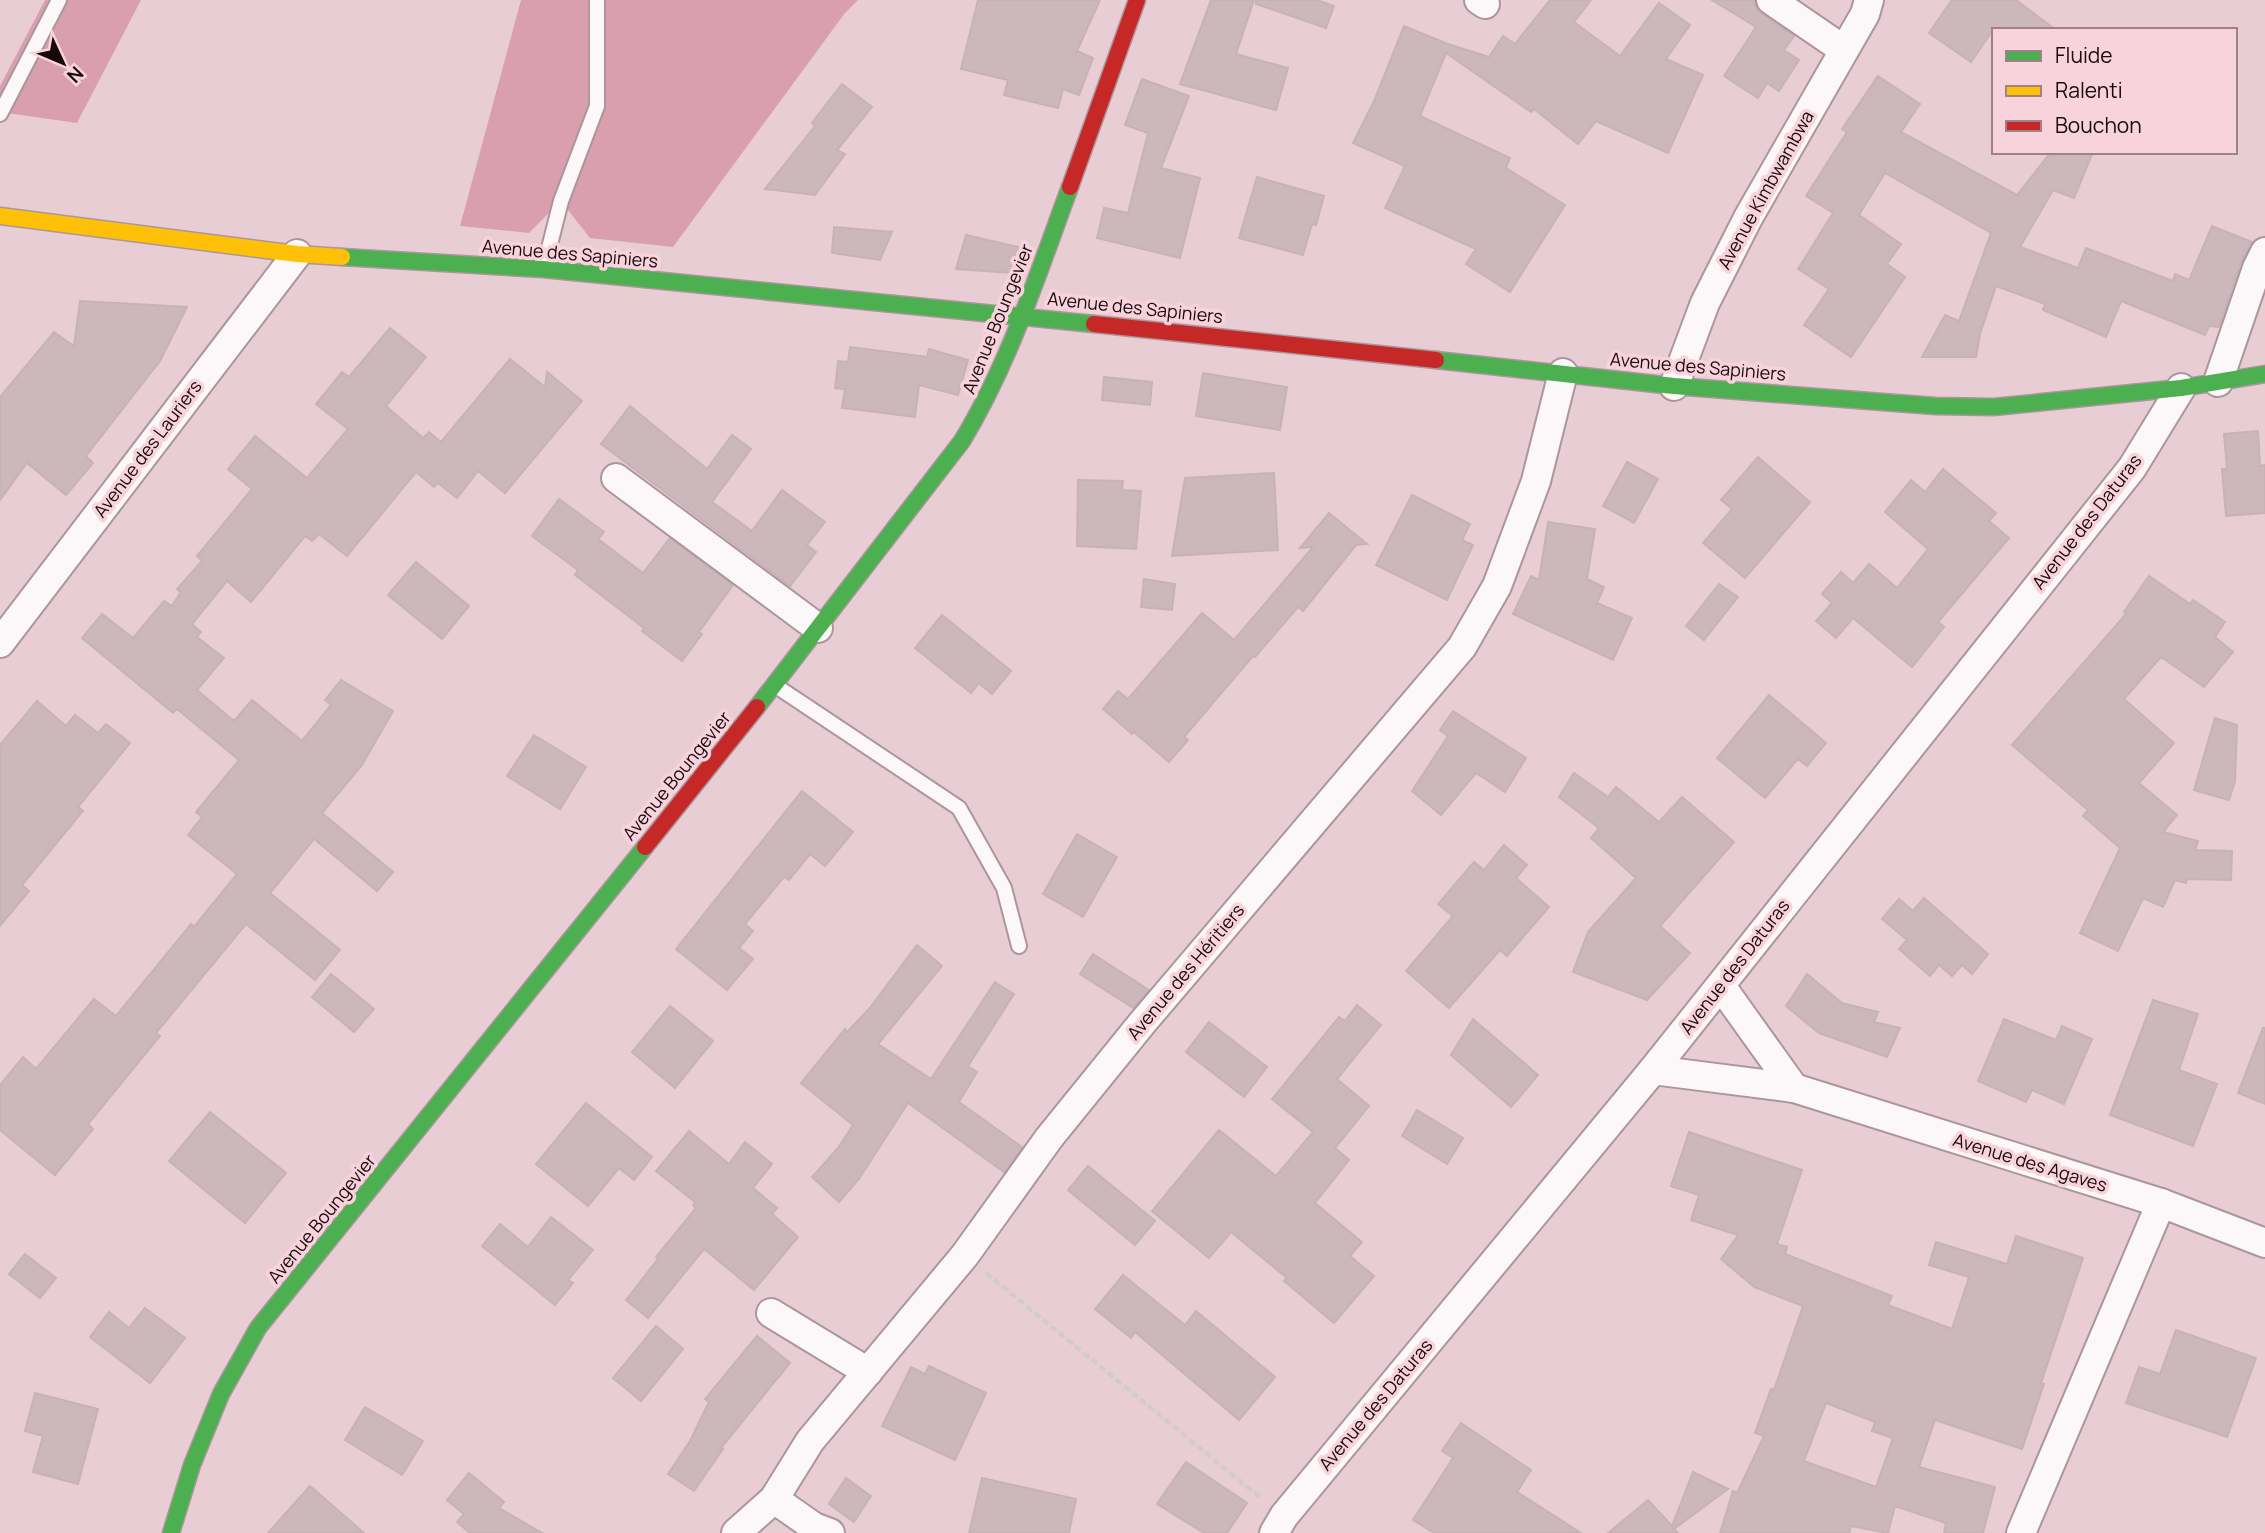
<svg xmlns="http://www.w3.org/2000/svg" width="2265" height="1533" font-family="Manrope,sans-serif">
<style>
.forest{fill:#d99faf}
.building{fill:#cbb7bc;stroke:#c7b2b7;stroke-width:2;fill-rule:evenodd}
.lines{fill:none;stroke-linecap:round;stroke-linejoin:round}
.lane-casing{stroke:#aa969b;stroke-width:18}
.street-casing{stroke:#aa969b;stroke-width:32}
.fast-casing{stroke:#aa969b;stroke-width:19}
.slow-casing{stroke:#aa969b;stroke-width:19}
.jam-casing{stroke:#aa969b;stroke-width:19}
.path{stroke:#d3cbcc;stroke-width:4.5;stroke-dasharray:7 3.5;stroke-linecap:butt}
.lane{stroke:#fcf8f9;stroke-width:14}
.street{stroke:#fcf8f9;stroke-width:28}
.fast{stroke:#4caf50;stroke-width:16}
.slow{stroke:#ffc107;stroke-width:16}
.jam{stroke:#c62828;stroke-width:16}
.labels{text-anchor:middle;stroke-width:7;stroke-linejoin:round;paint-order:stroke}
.street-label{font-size:18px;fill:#18090d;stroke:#f9d3dc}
</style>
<rect width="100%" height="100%" fill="#e8ced4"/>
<g class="forest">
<path d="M45 0H141L77 123 0 112V86Z"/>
<path d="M521 0H858L845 13 673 247 590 238 561 201 529 233 460 226Z"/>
</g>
<g class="building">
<path d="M978 0H1100L1077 51 1093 58 1079 95 1063 89 1058 108 1004 95 1008 80 961 69Z"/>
<path d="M1211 0H1254L1236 54 1288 68 1276 110 1180 84Z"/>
<path d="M1256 0H1317L1334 6 1326 28 1256 4Z"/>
<path d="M1550 0H1591L1574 22 1620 56 1659 3 1690 25 1666 59 1703 75 1668 153 1596 121 1578 144 1534 109 1531 112 1446 53 1420 116 1510 158 1506 168 1565 205 1510 292 1466 264 1476 249 1385 208 1405 166 1353 143 1374 101 1404 26 1448 44 1489 57 1503 36 1515 44Z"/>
<path d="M1712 0H1755L1756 8 1761 13 1794 36 1784 50 1799 60 1779 91 1767 83 1758 98 1724 76 1756 27Z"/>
<path d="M1952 0H2016L2056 30H1993L1971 62 1929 33Z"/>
<path d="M1878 76 1920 104 1901 132 2017 195 2051 152H2093L2074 198 2053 190 2020 247 2078 268 2086 248 2173 281 2175 274 2189 280 2212 226 2252 242 2241 262 2219 327 2209 326 2205 335 2121 301 2106 337 2043 310 2045 304 1996 286 1980 334 1976 357H1922L1945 315 1959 321 1991 233 1885 173 1859 215 1901 244 1887 264 1905 277 1851 357 1804 325 1829 289 1798 269 1833 213 1806 196 1847 132 1842 129Z"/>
<path d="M1142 79 1189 96 1161 168 1200 178 1180 258 1097 238 1104 208 1128 213 1148 133 1125 125Z"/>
<path d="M842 84 872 107 837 150 845 154 815 195 765 189 815 126 812 123Z"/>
<path d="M1257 177 1324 196 1316 225 1312 224 1303 255 1239 238Z"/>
<path d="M834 227 892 232 880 260 832 253Z"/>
<path d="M966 235 1022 248 1013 273 956 269Z"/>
<path d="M80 301 187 307 160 361 86 456 93 463 66 495 27 463 0 500V397L54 332 74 346Z"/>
<path d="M390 328 426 357 386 406 423 438 429 432 441 442 510 359 545 387 547 372 582 401 505 493 478 471 457 498 438 483 434 487 416 472 347 556 319 534 312 541 305 536 251 602 227 581 192 624 201 632 197 637 224 658 197 690 234 721 252 700 302 741 331 705 325 700 341 680 393 711 362 765 322 813 393 872 377 891 314 839 270 893 340 950 315 980 246 924 156 1033 160 1036 88 1124 93 1129 55 1175 0 1130V1085L23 1057 36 1069 94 999 116 1016 191 924 194 927 237 874 188 835 202 817 196 812 239 760 177 709 173 713 82 638 102 614 133 638 164 601 172 606 181 592 177 589 202 561 197 556 252 489 228 469 255 436 307 478 348 429 316 404 342 372 349 377Z"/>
<path d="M850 347 927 357 929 349 968 360 958 395 919 385 915 417 842 408 845 389 835 388 838 361 848 362Z"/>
<path d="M1203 373 1287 387 1280 430 1196 416Z"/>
<path d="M1104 377 1152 382 1150 405 1102 400Z"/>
<path d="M630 406 707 469 732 435 751 449 712 502 752 531 782 490 825 522 807 545 816 552 790 586 601 444Z"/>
<path d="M2258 431 2260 466 2265 465V513L2226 516 2222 469H2227L2224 434Z"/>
<path d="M1758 457 1810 502 1745 578 1703 543 1732 509 1721 500Z"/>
<path d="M1627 462 1658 479 1634 523 1603 506Z"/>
<path d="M1943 469 1996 513 1989 521 2009 538 1938 622 1944 627 1912 667 1853 618 1836 638 1816 621 1832 603 1822 594 1841 572 1853 583 1869 564 1897 588 1928 549 1885 512 1911 480 1925 492Z"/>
<path d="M1274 473 1278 550 1172 556 1185 478Z"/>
<path d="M1078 480 1123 481 1122 490 1141 491 1136 549 1077 546Z"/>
<path d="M1412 495 1470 524 1462 540 1473 545 1447 600 1376 565Z"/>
<path d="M559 499 604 532 598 539 643 573 670 538 733 585 699 632 702 634 682 661 642 631 644 628 575 575 578 570 532 536Z"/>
<path d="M1329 513 1367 544 1356 545 1303 611 1298 607 1255 657 1253 656 1184 737 1188 740 1169 762 1134 732 1132 734 1103 709 1118 691 1128 699 1202 613 1234 640 1313 547 1300 548Z"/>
<path d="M1548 522 1595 529 1587 579 1604 587 1597 603 1632 618 1613 660 1513 614 1531 576 1539 580Z"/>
<path d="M416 562 469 606 442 639 388 595Z"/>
<path d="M2149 576 2190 604 2193 600 2225 622 2215 637 2233 652 2204 687 2161 657 2124 699 2174 743 2139 783 2177 815 2163 832 2198 841 2195 850 2232 851 2231 880 2187 879 2186 883 2175 880 2163 907 2143 898 2118 951 2080 933 2120 848 2083 816 2088 810 2012 745 2126 614 2124 612Z"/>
<path d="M1144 579 1175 584 1172 610 1141 607Z"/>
<path d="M1719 584 1738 597 1704 640 1686 626Z"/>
<path d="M942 615 1011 671 992 694 979 683 971 693 915 648Z"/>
<path d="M1769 695 1826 743 1807 766 1798 759 1765 798 1717 758Z"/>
<path d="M37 701 66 726 75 715 98 733 106 724 130 743 78 807 83 811 22 885 29 891 0 926V745Z"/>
<path d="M1453 711 1526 758 1505 792 1476 773 1441 815 1412 791 1448 736 1440 730Z"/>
<path d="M2215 718 2237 725 2235 781 2229 800 2194 790Z"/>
<path d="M534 735 586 767 560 809 507 776Z"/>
<path d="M1574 773 1608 797 1616 787 1659 822 1682 797 1734 842 1660 926 1690 953 1647 1000 1573 972 1588 932 1636 878 1591 838 1599 828 1559 797Z"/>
<path d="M802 791 853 832 825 866 810 854 789 880 784 877 745 924 753 931 739 948 753 959 727 990 676 949Z"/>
<path d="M1077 834 1117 857 1083 917 1043 894Z"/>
<path d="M1504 845 1527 865 1516 878 1549 907 1507 956 1500 950 1449 1008 1406 971 1453 916 1438 904 1474 862 1484 870Z"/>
<path d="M1924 898 1988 954 1972 974 1962 965 1952 976 1939 965 1930 976 1899 949 1907 940 1882 919 1899 899 1913 911Z"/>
<path d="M917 945 942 966 878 1044 931 1079 995 982 1014 994 968 1066 977 1072 959 1102 1022 1147 1004 1172 908 1103 859 1179 839 1202 812 1177 838 1148 853 1125 801 1083 845 1029 847 1032 869 1009Z"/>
<path d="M1093 954 1149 990 1133 1008 1080 974Z"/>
<path d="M331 974 374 1009 354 1032 312 997Z"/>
<path d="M1807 974 1842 1003 1878 1012 1874 1022 1900 1028 1887 1057 1819 1033 1786 1006Z"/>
<path d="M2153 1000 2198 1014 2179 1070 2217 1084 2193 1146 2110 1115Z"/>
<path d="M1357 1005 1381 1025 1337 1079 1369 1106 1335 1148 1349 1160 1315 1203 1362 1242 1350 1256 1374 1276 1334 1323 1284 1281 1287 1278 1231 1232 1209 1258 1152 1211 1219 1130 1276 1176 1313 1132 1272 1099 1339 1017 1345 1021Z"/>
<path d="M670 1006 713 1041 675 1088 632 1052Z"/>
<path d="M1473 1019 1538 1075 1511 1107 1451 1055Z"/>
<path d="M2004 1019 2056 1040 2062 1026 2092 1039 2064 1104 2032 1090 2026 1102 1978 1081Z"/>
<path d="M1209 1022 1267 1067 1244 1097 1186 1052Z"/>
<path d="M2263 1028H2265V1104L2238 1093Z"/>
<path d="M586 1103 652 1157 634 1180 619 1168 588 1206 536 1164Z"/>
<path d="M1417 1110 1463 1138 1447 1164 1402 1136Z"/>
<path d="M210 1112 286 1173 245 1223 169 1161Z"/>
<path d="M689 1131 729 1164 745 1142 772 1164 753 1188 777 1208 772 1214 798 1237 754 1290 704 1249 648 1318 626 1300 658 1259 656 1257 696 1208 693 1205 695 1202 656 1171Z"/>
<path d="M1689 1132 1802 1170 1777 1244 1787 1247 1785 1254 1892 1296 1888 1305 1952 1329 1969 1277 1929 1265 1936 1242 2007 1264 2016 1236 2083 1258 2041 1383 2044 1384 2022 1449 1935 1420 1919 1467 1995 1487 1983 1533H1944L1946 1523 1895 1506 1888 1533 1851 1526 1849 1533H1720L1733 1491 1737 1493 1764 1436 1755 1433 1771 1389 1774 1390 1803 1306 1754 1287 1721 1259 1738 1235 1691 1220 1699 1195 1671 1186ZM1826 1403 1875 1422 1872 1431 1893 1438 1876 1487 1804 1461Z"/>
<path d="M1088 1166 1155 1221 1135 1245 1068 1190Z"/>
<path d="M551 1217 593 1250 568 1280 573 1283 555 1305 482 1246 500 1224 528 1247Z"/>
<path d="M25 1254 56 1278 40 1298 9 1274Z"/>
<path d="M1123 1275 1185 1325 1196 1311 1275 1377 1239 1420 1135 1332 1131 1338 1095 1309Z"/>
<path d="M145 1308 185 1338 150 1383 90 1337 109 1312 129 1328Z"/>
<path d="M656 1326 683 1349 641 1401 613 1378Z"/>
<path d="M2176 1330 2256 1358 2227 1437 2126 1403 2139 1367 2160 1374Z"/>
<path d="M757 1336 790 1363 721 1448 723 1449 694 1491 668 1474 690 1441 709 1402 705 1399Z"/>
<path d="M929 1366 986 1393 955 1460 882 1426 911 1367 925 1374Z"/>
<path d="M35 1393 98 1409 78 1484 33 1472 43 1436 25 1431Z"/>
<path d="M365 1407 423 1441 402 1475 345 1440Z"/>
<path d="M1461 1423 1531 1470 1517 1492 1581 1533H1434L1413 1520 1453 1458 1442 1451Z"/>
<path d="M1186 1462 1247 1503 1227 1533H1204L1157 1504Z"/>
<path d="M1693 1472 1728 1489 1674 1529 1678 1533H1608L1648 1500 1672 1526Z"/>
<path d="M469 1473 504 1502 499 1508 542 1533H470L457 1522 464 1514 447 1500Z"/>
<path d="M846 1478 871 1496 854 1522 829 1504Z"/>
<path d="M982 1478 1076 1499 1069 1533H969Z"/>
<path d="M310 1486 364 1533H268Z"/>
</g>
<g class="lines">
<g class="lane-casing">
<g id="lane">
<path d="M0 114 59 0"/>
<path d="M544 268 561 201 597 106V0"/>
<path d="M776 686 959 808 1004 888 1019 946"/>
</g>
</g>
<g class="street-casing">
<g id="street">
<path d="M1479 0 1485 4"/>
<path d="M1771 0 1844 50"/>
<path d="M2218 382 2257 268 2265 252"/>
<path d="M1674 386 1705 303 1748 218 1865 14 1869 0"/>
<path d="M616 478 818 628"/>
<path d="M0 643 297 254"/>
<path d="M1721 986 1794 1088"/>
<path d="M1653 1070 1794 1088 2161 1203 2265 1243"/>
<path d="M771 1313 868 1372"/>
<path d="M774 1499 814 1527 830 1533"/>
<path d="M736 1533 774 1499 810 1441 965 1255 1049 1138 1143 1022 1462 647 1497 586 1536 481 1563 373"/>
<path d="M1274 1533 1284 1516 1653 1070 2132 468 2181 388"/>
<path d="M2021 1533 2161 1203"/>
</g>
</g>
<g class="fast-casing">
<g id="fast">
<path d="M342 257 543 269 1094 324"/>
<path d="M1436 360 1674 386 1935 406 1994 407 2181 388 2265 374"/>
<path d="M757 707 962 441C1010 362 1038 273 1070 187"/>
<path d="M171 1533 192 1465 221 1394 258 1328 645 847"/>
</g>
</g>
<g class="slow-casing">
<path id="slow" d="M0 216 297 254 342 257"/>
</g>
<g class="jam-casing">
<g id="jam">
<path d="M1070 187 1137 0"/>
<path d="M1094 324 1436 360"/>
<path d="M645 847 757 707"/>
</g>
</g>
<path class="path" d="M986 1273 1261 1498"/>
<use href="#lane" class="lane"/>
<use href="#street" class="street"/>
<use href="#fast" class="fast"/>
<use href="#slow" class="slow"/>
<use href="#jam" class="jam"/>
</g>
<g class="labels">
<g class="street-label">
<text transform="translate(1766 190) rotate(-61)" y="6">Avenue Kimbwambwa</text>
<text transform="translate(570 254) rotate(5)" y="6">Avenue des Sapiniers</text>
<text transform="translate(1135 308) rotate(6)" y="6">Avenue des Sapiniers</text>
<text transform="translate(998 319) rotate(-68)" y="6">Avenue Boungevier</text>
<text transform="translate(1698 367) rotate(5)" y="6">Avenue des Sapiniers</text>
<text transform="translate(148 449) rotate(-53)" y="6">Avenue des Lauriers</text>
<text transform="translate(2087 522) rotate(-52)" y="6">Avenue des Daturas</text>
<text transform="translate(677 776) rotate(-51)" y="6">Avenue Boungevier</text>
<text transform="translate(1735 967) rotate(-52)" y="6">Avenue des Daturas</text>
<text transform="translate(1186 972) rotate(-50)" y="6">Avenue des Héritiers</text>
<text transform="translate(2030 1163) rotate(17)" y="6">Avenue des Agaves</text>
<text transform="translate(322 1219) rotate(-51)" y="6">Avenue Boungevier</text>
<text transform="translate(1376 1405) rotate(-50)" y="6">Avenue des Daturas</text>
</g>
</g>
<rect x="1992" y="28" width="245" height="126" fill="#f9d3dc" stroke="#9f8289" stroke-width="2"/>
<rect x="2006" y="51" width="35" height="10" fill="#4caf50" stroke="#9f8289" stroke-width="2"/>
<text x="2055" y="63" font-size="21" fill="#18090d">Fluide</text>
<rect x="2006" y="86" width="35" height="10" fill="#ffc107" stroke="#9f8289" stroke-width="2"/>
<text x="2055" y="98" font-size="21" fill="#18090d">Ralenti</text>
<rect x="2006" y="121" width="35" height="10" fill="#c62828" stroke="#9f8289" stroke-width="2"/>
<text x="2055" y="133" font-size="21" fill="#18090d">Bouchon</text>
<g transform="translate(63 63) rotate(134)" stroke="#f9d3dc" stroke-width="5" paint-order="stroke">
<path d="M0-5L12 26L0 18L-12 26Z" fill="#18090d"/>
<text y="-10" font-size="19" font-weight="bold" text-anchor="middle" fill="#18090d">N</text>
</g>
</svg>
